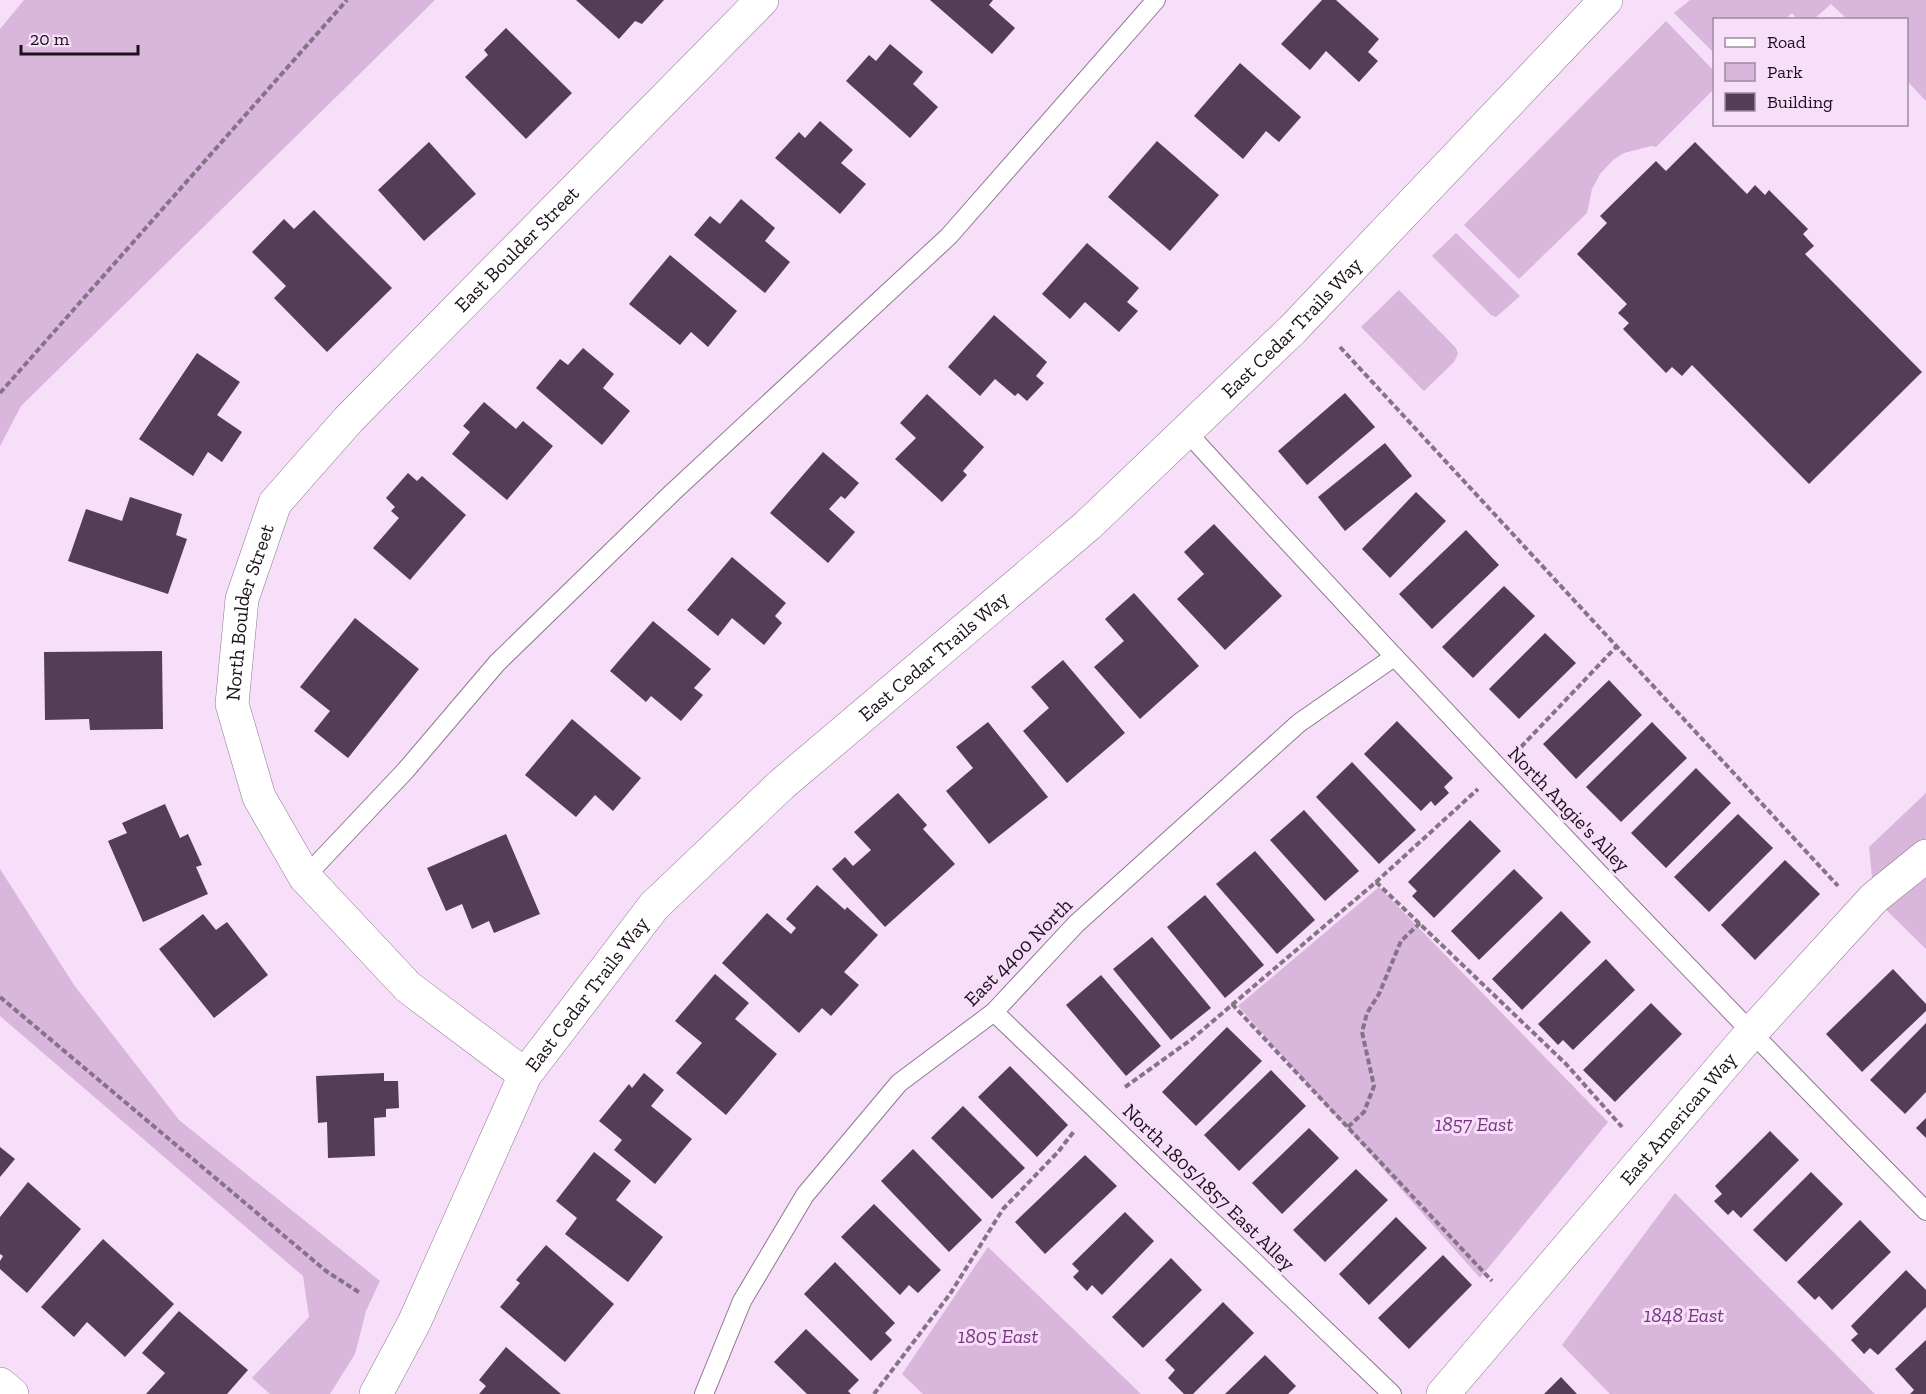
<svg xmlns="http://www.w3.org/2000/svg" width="1926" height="1394" font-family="'Zilla Slab',serif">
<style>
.green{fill:#d9b6dc}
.building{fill:#533f55}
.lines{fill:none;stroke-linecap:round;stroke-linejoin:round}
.lane-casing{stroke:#8e7891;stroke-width:20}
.street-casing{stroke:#8e7891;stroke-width:34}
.path{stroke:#857487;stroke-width:4;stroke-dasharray:6 3;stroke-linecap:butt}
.lane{stroke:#fff;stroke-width:18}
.street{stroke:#fff;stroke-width:33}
.labels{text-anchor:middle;stroke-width:6;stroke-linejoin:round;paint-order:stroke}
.street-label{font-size:20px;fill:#1a111b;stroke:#f7def9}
.park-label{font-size:20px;font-style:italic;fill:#77377f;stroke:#f7def9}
</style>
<rect width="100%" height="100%" fill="#f7def9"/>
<g class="green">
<path d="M24 0H435L21 406 0 446V29Z"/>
<path d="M1690 0H1926V101L1907 81 1906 20 1847 19 1831 4 1814 19H1797L1792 13 1785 19 1714 20V53L1674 13Z"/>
<path d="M1666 21 1714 71V89L1656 147 1651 146 1624 153 1613 160 1600 174 1592 189 1587 213 1519 279 1464 225Z"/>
<path d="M1456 233 1520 296 1496 317 1491 315 1432 256Z"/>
<path d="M1399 290 1456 348 1458 354 1454 362 1424 391 1361 327Z"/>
<path d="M1926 793V949L1874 898 1869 847Z"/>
<path d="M0 869 74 985 179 1120 380 1281 366 1311 355 1354 330 1394H270L252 1378 309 1317 303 1276 0 1016Z"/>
<path d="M1379 887 1608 1122 1480 1278 1238 1006Z"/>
<path d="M1675 1193 1875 1394H1610L1562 1345Z"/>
<path d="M988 1247 1141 1394H923L902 1374Z"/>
</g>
<g class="building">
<path d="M576 0H664L642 24 635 21 619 39Z"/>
<path d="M930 0H993L989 5 1015 28 992 54Z"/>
<path d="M1322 0H1336L1379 39 1368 52 1378 61 1359 82 1326 51 1310 70 1281 44Z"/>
<path d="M506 28 572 93 526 139 465 77 488 55 484 50Z"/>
<path d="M890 44 923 72 913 84 938 107 910 138 846 81 869 55 876 61Z"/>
<path d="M1240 63 1301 117 1279 142 1266 131 1243 159 1194 116Z"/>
<path d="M820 121 853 150 841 163 866 184 840 214 775 158 799 132 805 138Z"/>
<path d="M1157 141 1219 195 1170 251 1108 197Z"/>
<path d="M429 142 476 194 424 241 378 190Z"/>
<path d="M1695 142 1747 194 1755 185 1765 195 1769 190 1808 229 1803 234 1814 246 1805 254 1922 372 1809 484 1692 365 1682 376 1672 367 1666 373 1623 329 1629 323 1618 313 1627 304 1577 254 1607 223 1600 216 1656 161 1666 171Z"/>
<path d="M741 199 775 228 765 241 790 262 765 293 694 235 710 216 720 224Z"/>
<path d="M314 210 392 288 327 352 274 298 286 286 252 252 284 219 294 229Z"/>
<path d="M1087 243 1139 288 1127 302 1138 311 1119 332 1085 302 1070 319 1042 294Z"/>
<path d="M670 255 737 311 708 347 691 332 680 345 629 304Z"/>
<path d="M994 315 1047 362 1036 376 1044 383 1027 401 1018 393 1015 396 995 379 980 396 948 367Z"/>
<path d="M583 348 614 374 603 388 630 411 602 445 536 388 560 359 568 365Z"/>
<path d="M197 353 240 382 217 415 242 432 222 462 208 452 193 476 139 439Z"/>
<path d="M1345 393 1375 427 1307 485 1278 451Z"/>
<path d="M927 394 984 447 963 471 967 475 942 502 895 459 916 438 900 423Z"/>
<path d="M484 402 516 429 523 421 553 446 507 500 452 454 470 432 463 426Z"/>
<path d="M1385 443 1412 476 1345 531 1318 497Z"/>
<path d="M823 452 859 483 845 499 841 496 829 509 855 532 828 563 770 513Z"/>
<path d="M408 473 417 481 422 476 466 515 410 580 373 548 399 518 391 511 395 507 386 498Z"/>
<path d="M1416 492 1446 521 1390 578 1362 549Z"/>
<path d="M130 497 182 514 176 535 187 539 168 594 68 561 86 509 122 521Z"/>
<path d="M1214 524 1282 596 1225 650 1177 599 1204 574 1184 552Z"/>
<path d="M1466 530 1499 565 1432 629 1399 594Z"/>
<path d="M732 557 786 603 775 616 782 623 764 645 732 618 718 636 687 610Z"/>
<path d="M1504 586 1535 616 1473 678 1442 647Z"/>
<path d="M1134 593 1199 666 1140 719 1094 667 1124 641 1105 619Z"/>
<path d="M355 618 419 669 348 758 314 731 330 711 300 687Z"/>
<path d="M653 621 711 669 694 688 703 695 681 721 651 696 646 702 610 671Z"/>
<path d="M1545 633 1576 663 1519 719 1489 689Z"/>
<path d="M162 651 163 729 90 730 89 719 45 720 44 652Z"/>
<path d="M1063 660 1125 733 1067 783 1023 731 1049 708 1031 687Z"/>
<path d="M1609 680 1642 715 1576 779 1543 744Z"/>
<path d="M572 719 641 778 613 811 595 795 576 817 525 775Z"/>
<path d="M1397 721 1453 778 1444 787 1449 793 1435 806 1431 801 1421 811 1364 754Z"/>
<path d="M988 722 1048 797 989 844 946 791 973 768 956 747Z"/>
<path d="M1652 722 1687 758 1621 822 1586 787Z"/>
<path d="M1352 762 1416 830 1379 864 1316 797Z"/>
<path d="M1696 768 1731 803 1666 868 1631 833Z"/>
<path d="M898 793 927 825 923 829 955 864 885 927 832 869 845 857 853 866 871 850 854 832Z"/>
<path d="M165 804 180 838 188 834 202 865 196 867 208 894 143 922 108 841 127 833 122 823Z"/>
<path d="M1304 810 1359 871 1325 901 1270 840Z"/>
<path d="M1738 814 1773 848 1709 912 1674 877Z"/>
<path d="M1470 820 1501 851 1434 918 1412 896 1417 891 1408 882Z"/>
<path d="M506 834 540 914 494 933 489 921 472 929 462 904 446 911 427 868Z"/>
<path d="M1255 851 1315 920 1277 954 1216 884Z"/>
<path d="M1785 860 1820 894 1755 960 1721 925Z"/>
<path d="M1514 869 1543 898 1479 960 1451 931Z"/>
<path d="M817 885 845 910 847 907 878 935 844 972 859 985 831 1016 822 1008 799 1033 722 963 767 913 791 934 796 928 786 919Z"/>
<path d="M1205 895 1264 965 1225 998 1167 927Z"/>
<path d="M1561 911 1591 942 1522 1010 1492 979Z"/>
<path d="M203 914 216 930 227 922 268 975 214 1018 159 949Z"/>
<path d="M1152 937 1211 1008 1171 1040 1113 969Z"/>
<path d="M1606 959 1635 990 1573 1050 1563 1040 1558 1045 1538 1024Z"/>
<path d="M1893 969 1926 1004V1011L1862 1072 1826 1034Z"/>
<path d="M715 974 749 1003 735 1019 777 1054 726 1115 676 1073 702 1043 675 1021Z"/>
<path d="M1101 975 1161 1046 1126 1076 1066 1005Z"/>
<path d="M1651 1003 1682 1034 1615 1102 1583 1070Z"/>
<path d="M1926 1023V1092L1905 1114 1870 1080Z"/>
<path d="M1227 1027 1262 1061 1196 1126 1162 1092Z"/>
<path d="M1010 1066 1068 1125 1037 1157 978 1097Z"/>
<path d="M1271 1070 1306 1106 1239 1171 1204 1135Z"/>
<path d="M384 1073V1081H398L399 1108 386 1109V1117L374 1118 375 1156 328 1158 327 1122 318 1123 316 1076Z"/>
<path d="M644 1073 664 1090 651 1106 692 1139 655 1184 614 1150 622 1140 599 1121 629 1084 632 1088Z"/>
<path d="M963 1106 1025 1168 992 1199 931 1138Z"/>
<path d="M1926 1118V1138L1916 1128Z"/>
<path d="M1309 1128 1339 1158 1282 1214 1252 1183Z"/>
<path d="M1770 1131 1799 1160 1741 1218 1733 1210 1728 1215 1714 1201 1722 1194 1715 1186Z"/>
<path d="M0 1147 15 1159 0 1177Z"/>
<path d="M913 1149 982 1220 949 1252 881 1181Z"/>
<path d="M594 1152 631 1181 616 1200 663 1237 628 1282 565 1234 577 1218 556 1201Z"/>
<path d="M1085 1155 1117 1186 1045 1254 1015 1222Z"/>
<path d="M1356 1169 1388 1200 1325 1262 1293 1230Z"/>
<path d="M1811 1172 1843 1204 1786 1262 1753 1230Z"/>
<path d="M28 1182 81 1229 27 1293 0 1269V1261L3 1256 0 1254V1217Z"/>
<path d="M874 1204 941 1270 918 1293 909 1285 900 1295 841 1237Z"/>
<path d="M1125 1212 1154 1241 1102 1295 1092 1285 1087 1291 1073 1277 1079 1271 1072 1264Z"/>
<path d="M1396 1217 1427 1248 1369 1305 1339 1274Z"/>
<path d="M1860 1220 1891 1252 1832 1310 1819 1296 1815 1300 1797 1282Z"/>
<path d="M103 1239 174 1304 125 1357 87 1322 74 1337 41 1307Z"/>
<path d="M546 1245 614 1304 565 1362 500 1307 520 1283 516 1280Z"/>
<path d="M1443 1255 1472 1285 1409 1349 1378 1318Z"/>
<path d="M1171 1258 1202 1290 1143 1348 1112 1317Z"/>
<path d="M835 1262 895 1323 885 1333 892 1340 871 1361 804 1294Z"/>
<path d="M1906 1270 1926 1290V1307L1878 1355 1870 1348 1864 1354 1851 1340 1858 1334 1851 1326Z"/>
<path d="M1223 1302 1254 1333 1193 1394H1184L1168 1378 1175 1370 1165 1360Z"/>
<path d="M179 1311 248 1370 227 1394H146L165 1373 142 1353Z"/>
<path d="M806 1329 859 1380 848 1391 851 1394H807L774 1362Z"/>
<path d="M1926 1340V1394H1910L1914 1390 1895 1369Z"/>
<path d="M506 1347 561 1394H479L486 1386 479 1380Z"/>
<path d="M1265 1355 1296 1386 1288 1394H1225Z"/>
<path d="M1561 1377 1577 1394H1544Z"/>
</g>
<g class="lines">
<g class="lane-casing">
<g id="lane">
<path d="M1186 431C1428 696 1675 956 1926 1211"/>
<path d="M305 877 406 770 497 663 673 492 949 236 1156 0"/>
<path d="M994 1012 1392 1394"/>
<path d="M704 1394 742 1301 805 1195 899 1083 994 1012 1076 924 1299 723 1394 657"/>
</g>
</g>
<g class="street-casing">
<g id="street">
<path id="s1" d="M525 1075 408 987 305 877 259 797 232 704 242 599 275 503 348 420 762 0"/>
<path d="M0 1384 12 1394"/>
<path id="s2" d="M376 1394 414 1323 525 1075 654 906 781 785 1088 525 1292 330 1606 0"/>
<path id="s3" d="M1443 1394 1751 1033 1874 898 1926 856"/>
</g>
</g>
<g class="path">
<path d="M1340 347 1838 886"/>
<path d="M0 393 347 0"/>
<path d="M1521 747 1617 646"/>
<path d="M1376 882 1566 1064 1622 1127"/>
<path d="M0 997 326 1271 360 1293"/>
<path d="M1232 1004 1492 1281"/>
<path d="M1125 1087 1192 1039 1376 882 1478 789"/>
<path d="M1348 1127 1364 1112 1374 1086 1362 1032 1367 1013 1379 994 1401 941 1420 923"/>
<path d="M874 1394 950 1294 1003 1209 1058 1152 1075 1130"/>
</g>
<use href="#lane" class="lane"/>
<use href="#street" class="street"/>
</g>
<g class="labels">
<g class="street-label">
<text dy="7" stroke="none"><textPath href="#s1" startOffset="1044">East Boulder Street</textPath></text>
<text dy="7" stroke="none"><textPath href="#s2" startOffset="1426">East Cedar Trails Way</textPath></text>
<text dy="7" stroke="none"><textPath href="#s1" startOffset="580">North Boulder Street</textPath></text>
<text dy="7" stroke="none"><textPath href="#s2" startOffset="940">East Cedar Trails Way</textPath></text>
<text transform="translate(1569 809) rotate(46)" y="7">North Angie's Alley</text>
<text transform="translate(1018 952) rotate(-45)" y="7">East 4400 North</text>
<text dy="7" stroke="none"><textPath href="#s2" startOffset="454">East Cedar Trails Way</textPath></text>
<text dy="7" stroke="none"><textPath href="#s3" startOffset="362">East American Way</textPath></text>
<text transform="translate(1209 1187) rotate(44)" y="7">North 1805/1857 East Alley</text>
</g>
<g class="park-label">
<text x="1474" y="1131">1857 East</text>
<text x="1684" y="1322">1848 East</text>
<text x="998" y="1343">1805 East</text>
</g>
</g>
<rect x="1713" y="18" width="195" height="108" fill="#f7def9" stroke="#9f8ca0" stroke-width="1.5"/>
<rect x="1725" y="38" width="30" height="9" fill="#ffffff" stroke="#9f8ca0" stroke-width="1.5"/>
<text x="1767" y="48" font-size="18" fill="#1a111b">Road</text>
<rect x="1725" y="63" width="30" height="18" fill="#d9b6dc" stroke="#9f8ca0" stroke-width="1.5"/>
<text x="1767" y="78" font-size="18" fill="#1a111b">Park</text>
<rect x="1725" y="93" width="30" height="18" fill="#533f55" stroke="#9f8ca0" stroke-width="1.5"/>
<text x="1767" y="108" font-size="18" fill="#1a111b">Building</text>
<path d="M21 45v9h117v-9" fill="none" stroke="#1a111b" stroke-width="3"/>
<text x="30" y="45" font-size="18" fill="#1a111b" stroke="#f7def9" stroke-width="4.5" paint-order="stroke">20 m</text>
</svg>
